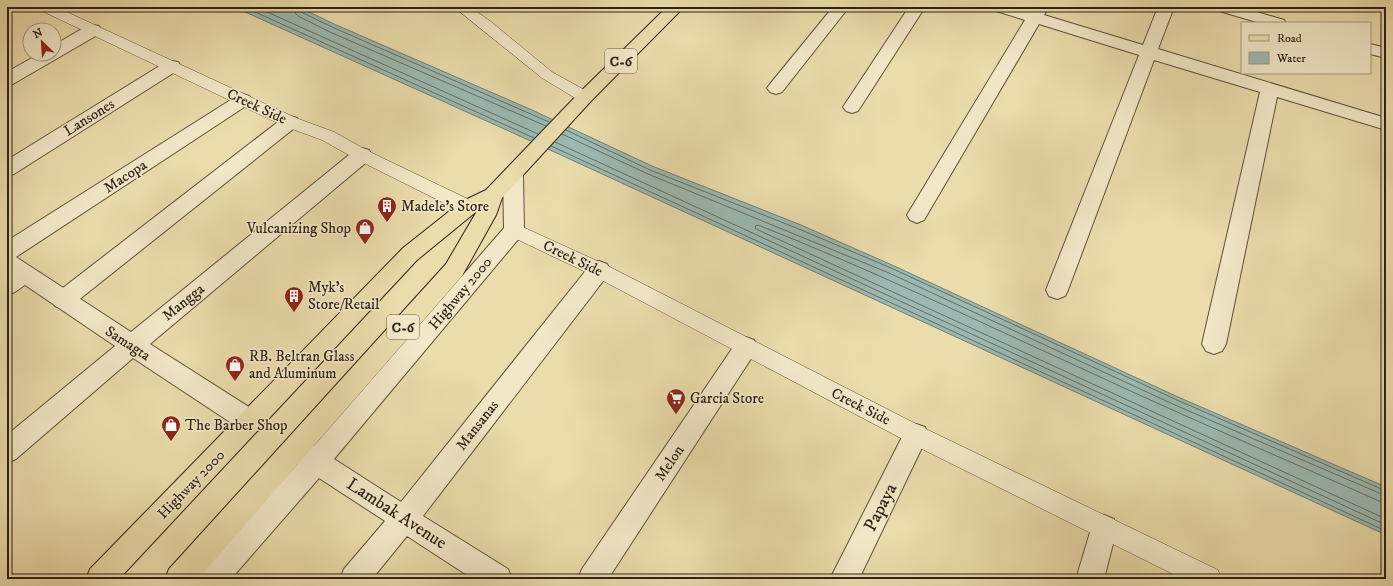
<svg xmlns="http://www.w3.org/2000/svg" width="1393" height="586" font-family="'IM FELL DW Pica',serif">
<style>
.water{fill:#9bb9b2;stroke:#6f7d74}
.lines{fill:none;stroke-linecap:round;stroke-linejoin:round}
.shore{stroke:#646e64;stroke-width:1}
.service-casing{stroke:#5c503b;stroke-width:1}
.pedestrian-casing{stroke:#5c503b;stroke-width:2}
.minor-casing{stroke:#5c503b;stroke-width:2}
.primary-casing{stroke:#2c2216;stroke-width:2}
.service{fill:#f2e8c8;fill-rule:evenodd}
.pedestrian{fill:#f2e8c8;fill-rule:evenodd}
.minor{fill:#f2e8c8;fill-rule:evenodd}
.primary{fill:#ebdcab;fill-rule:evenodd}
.labels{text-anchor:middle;stroke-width:3;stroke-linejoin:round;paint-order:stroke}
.shield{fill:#f2e8c8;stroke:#675d4b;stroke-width:1}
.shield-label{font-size:14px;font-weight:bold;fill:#2c2216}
.street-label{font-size:15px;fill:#2c2216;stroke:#f2e8c8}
.poi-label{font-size:15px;fill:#2c2216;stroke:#f2e8c8;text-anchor:start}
.near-street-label{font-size:18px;fill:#2c2216;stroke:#f2e8c8}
</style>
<rect width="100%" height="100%" fill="#ebdcab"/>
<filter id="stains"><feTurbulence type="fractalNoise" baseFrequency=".005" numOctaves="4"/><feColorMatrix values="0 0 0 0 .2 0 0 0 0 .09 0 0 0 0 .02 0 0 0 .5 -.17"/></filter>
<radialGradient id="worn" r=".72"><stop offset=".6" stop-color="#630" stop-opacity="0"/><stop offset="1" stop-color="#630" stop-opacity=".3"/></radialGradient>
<path class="water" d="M234 7H299L334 24 532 110 652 166 801 225 892 265 1178 397 1386 487V535L511 132Z"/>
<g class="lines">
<g class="shore">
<path d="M244 7 534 138"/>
<path d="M256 7 538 134"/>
<path d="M294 7 295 13 298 16 330 32 546 126"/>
<path d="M299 7 301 12 332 27 549 122"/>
<path d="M566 130 650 170 799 229 891 268 1177 400 1386 491"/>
<path d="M562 134 648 174 889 273 1175 405 1386 496"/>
<path d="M555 142 1386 525"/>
<path d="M551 146 1386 531"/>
<path d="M1386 502 1379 501C1280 457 1181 415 1083 369 975 320 868 268 758 225L755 226 756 229 1386 519"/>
</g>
<g class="service-casing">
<g id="service">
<path d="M38 7H56L296 118 334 132 368 151 474 202 477 207 474 212 468 213 462 212 356 159 322 140 284 126 40 10Z"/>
<path d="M454 7H470L490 21 552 72 590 93 593 97 590 101 585 102 580 101 542 78Z"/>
<path d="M514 223 606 265 924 428 1218 570 1221 579H1183L908 442 592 275 508 235 505 230 508 225Z"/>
</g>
</g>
<g class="pedestrian-casing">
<path id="pedestrian" d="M290 116 297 118 299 122 297 126 71 306 63 309 55 306 52 300 55 294 283 118Z"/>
</g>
<g class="minor-casing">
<g id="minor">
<path d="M833 7H849L782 92 776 94 770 92 767 88 770 84Z"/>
<path d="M909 7H925L858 111 852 113 846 111 843 107Z"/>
<path d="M991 7H1016L1030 11 1033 7H1049L1044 15 1143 45 1158 7H1174L1158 49 1386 118V130L1277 97 1226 344 1222 351 1214 354 1206 351 1202 344 1260 92 1154 60 1068 290 1065 296 1057 299 1049 296 1046 290 1139 55 1039 24 924 220 917 223 910 220 907 215 910 210 1025 20 993 10Z"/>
<path d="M1214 7H1240L1284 20 1286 23H1260L1216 10Z"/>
<path d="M93 25 99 26 101 30 99 34 13 84 7 86V72L39 54H54V45L87 26Z"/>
<path d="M1370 44 1386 48V58L1370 54Z"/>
<path d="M172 61 178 62 181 66 178 70 14 174 7 176V160L166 62Z"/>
<path d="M243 94 249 96 252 100 249 104 16 257 131 332 355 150 362 148 369 150 372 155 369 160 150 344 260 414 263 422 260 430 251 433 242 430 133 358 16 459 7 463V435L115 346 25 285 15 292 7 295V241L237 96Z"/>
<path d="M513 168 520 170 523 175 524 230 521 236 334 459 401 502 591 264 599 261 607 264 610 270 607 276 423 516 508 569 512 579H473L407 536 372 579H340L344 569 385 521 319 478 231 579H199L203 569 298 464 295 462 291 454 295 446 304 442 314 446 504 228 503 175 506 170Z"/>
<path d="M746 337 754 340 758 347 754 354 608 579H578L582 569 738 340Z"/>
<path d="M916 424 925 427 928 435 859 579H830L907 427Z"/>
<path d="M1104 515 1114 519 1117 528 1104 579H1076L1094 519Z"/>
</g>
</g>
<g class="primary-casing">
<path id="primary" d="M667 7H684L591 101 502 198 496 215 462 276 198 579H165L169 569 446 264 477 211 417 260 119 579H86L90 569 403 248 461 202 486 190 579 93Z"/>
</g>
<use href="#service" class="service"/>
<use href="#pedestrian" class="pedestrian"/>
<use href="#minor" class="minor"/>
<use href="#primary" class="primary"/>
</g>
<defs>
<g id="building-pin" transform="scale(1)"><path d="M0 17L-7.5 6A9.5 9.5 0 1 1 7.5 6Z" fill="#8f2418" stroke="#f2e8c8"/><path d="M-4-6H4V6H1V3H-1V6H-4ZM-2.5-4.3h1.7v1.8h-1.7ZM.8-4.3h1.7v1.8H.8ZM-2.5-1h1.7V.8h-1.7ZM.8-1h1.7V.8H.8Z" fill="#fff"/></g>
<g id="shop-pin" transform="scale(1)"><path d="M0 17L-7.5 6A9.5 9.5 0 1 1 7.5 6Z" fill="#8f2418" stroke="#f2e8c8"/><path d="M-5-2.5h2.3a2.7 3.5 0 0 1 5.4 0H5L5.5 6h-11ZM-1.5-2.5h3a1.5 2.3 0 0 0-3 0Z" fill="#fff"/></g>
<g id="supermarket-pin" transform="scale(1)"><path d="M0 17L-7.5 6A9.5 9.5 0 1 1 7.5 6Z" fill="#8f2418" stroke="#f2e8c8"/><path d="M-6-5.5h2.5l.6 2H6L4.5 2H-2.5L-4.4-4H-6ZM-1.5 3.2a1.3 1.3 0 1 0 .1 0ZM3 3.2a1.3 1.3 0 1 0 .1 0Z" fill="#fff"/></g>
</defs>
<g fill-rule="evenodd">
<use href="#building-pin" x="387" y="206"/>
<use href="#shop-pin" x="365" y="228"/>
<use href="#building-pin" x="294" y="296"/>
<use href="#shop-pin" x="235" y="365"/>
<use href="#supermarket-pin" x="676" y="398"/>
<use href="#shop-pin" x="171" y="425"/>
</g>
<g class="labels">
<g class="shield">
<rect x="605" y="49" width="32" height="24" rx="3"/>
<rect x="387" y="315" width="32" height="24" rx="3"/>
</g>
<g class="shield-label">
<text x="621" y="66">C-6</text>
<text x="403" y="332">C-6</text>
</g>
<g class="street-label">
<text transform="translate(257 106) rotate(25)" y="5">Creek Side</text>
<text transform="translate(89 117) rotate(-32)" y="5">Lansones</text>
<text transform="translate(125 176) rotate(-33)" y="5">Macopa</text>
<text transform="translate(573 258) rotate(26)" y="5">Creek Side</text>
<text transform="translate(460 293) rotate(-50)" y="5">Highway 2000</text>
<text transform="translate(183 302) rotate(-39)" y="5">Mangga</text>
<text transform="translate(128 343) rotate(33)" y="5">Samagta</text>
<text transform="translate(861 406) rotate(27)" y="5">Creek Side</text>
<text transform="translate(477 425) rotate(-52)" y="5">Mansanas</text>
<text transform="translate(669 463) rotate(-56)" y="5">Melon</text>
<text transform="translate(191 484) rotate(-46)" y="5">Highway 2000</text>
</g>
<g class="poi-label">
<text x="401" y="211">Madele's Store</text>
<text x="351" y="233" text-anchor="end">Vulcanizing Shop</text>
<text x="308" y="292">Myk's<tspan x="308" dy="17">Store/Retail</tspan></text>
<text x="249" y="361">RB. Beltran Glass<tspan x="249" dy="17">and Aluminum</tspan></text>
<text x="690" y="403">Garcia Store</text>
<text x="185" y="430">The Barber Shop</text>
</g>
<g class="near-street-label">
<text transform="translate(880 507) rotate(-63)" y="6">Papaya</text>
<text transform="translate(397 513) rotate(33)" y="6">Lambak Avenue</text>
</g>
</g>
<rect width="1393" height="586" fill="none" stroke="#ebdcab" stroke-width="24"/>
<rect x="8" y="8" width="1377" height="570" fill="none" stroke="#2c2216" stroke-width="2"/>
<rect x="12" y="12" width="1369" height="562" fill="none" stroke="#2c2216"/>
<rect x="1241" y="22" width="130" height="52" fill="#f2e8c8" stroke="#a39981"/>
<rect x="1249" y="35" width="20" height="6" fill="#ebdcab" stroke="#a39981"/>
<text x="1277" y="42" font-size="12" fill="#2c2216">Road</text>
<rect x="1249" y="52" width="20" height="12" fill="#9bb9b2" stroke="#a39981"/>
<text x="1277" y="62" font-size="12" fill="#2c2216">Water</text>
<g transform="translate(42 42) rotate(335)"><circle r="19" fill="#f2e8c8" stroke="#a39981"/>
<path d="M0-3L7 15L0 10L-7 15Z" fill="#8f2418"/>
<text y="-6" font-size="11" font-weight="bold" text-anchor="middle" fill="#2c2216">N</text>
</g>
<rect width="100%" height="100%" filter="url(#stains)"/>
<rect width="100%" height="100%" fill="url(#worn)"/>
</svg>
